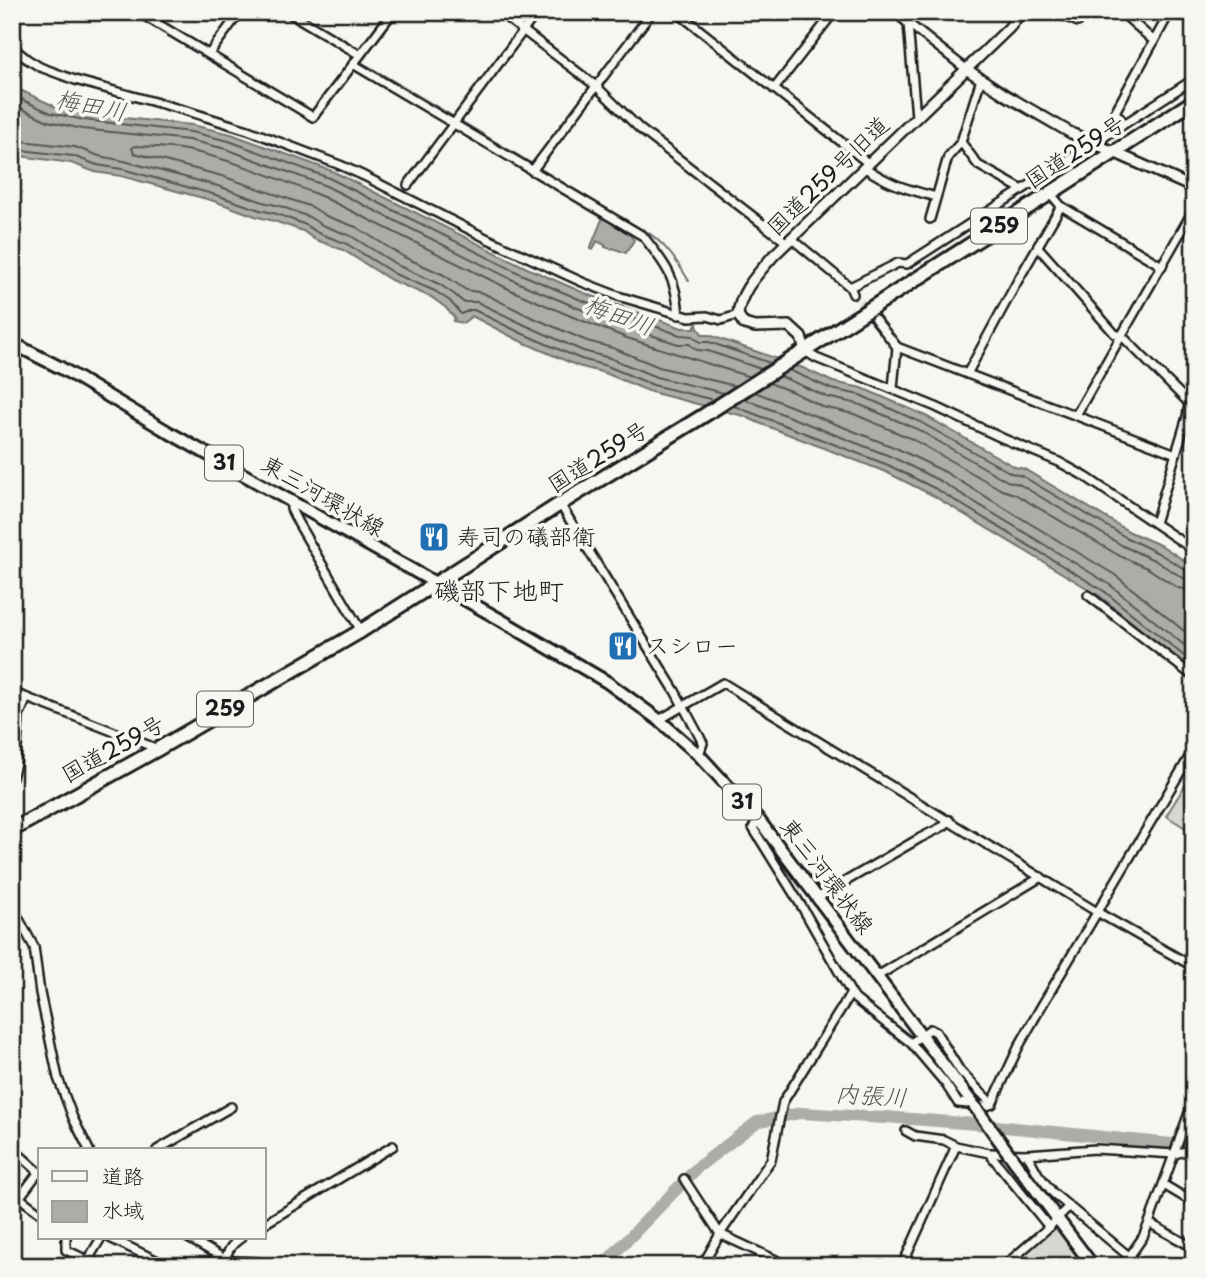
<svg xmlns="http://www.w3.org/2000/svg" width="1206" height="1278" font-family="'Playpen Sans','Klee One',sans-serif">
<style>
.green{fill:#d6d6d2;stroke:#797977;stroke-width:2}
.water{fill:#acaca9;stroke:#727271;stroke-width:2}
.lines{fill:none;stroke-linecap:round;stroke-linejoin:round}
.shore{stroke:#565654;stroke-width:2}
.stream{stroke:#727271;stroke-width:2}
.river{stroke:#acaca9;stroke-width:12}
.minor-tunnel{stroke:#d5d5d2;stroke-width:7;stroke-dasharray:7 3.5;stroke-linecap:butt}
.minor-casing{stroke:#1c1c1c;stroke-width:12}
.tertiary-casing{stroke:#1c1c1c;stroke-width:14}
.primary-casing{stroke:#1c1c1c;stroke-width:16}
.trunk-casing{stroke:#1c1c1c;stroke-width:18}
.minor{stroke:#f6f6f2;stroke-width:7}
.tertiary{stroke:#f6f6f2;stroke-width:9}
.primary{stroke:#f6f6f2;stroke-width:10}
.trunk{stroke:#f6f6f2;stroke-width:12}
.primary-bridge-casing{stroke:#1c1c1c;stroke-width:16;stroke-linecap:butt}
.primary-bridge{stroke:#f6f6f2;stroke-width:10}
.labels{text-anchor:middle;stroke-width:7;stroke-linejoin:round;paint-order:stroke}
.shield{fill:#f6f6f2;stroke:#5d5d5c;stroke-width:2}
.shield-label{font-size:21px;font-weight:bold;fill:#1c1c1c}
.street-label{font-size:23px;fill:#1c1c1c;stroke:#f6f6f2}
.poi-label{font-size:23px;fill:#1c1c1c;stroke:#f6f6f2;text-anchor:start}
.water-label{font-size:24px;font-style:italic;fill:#565654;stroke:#f6f6f2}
.quarter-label{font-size:26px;fill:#1c1c1c;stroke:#f6f6f2}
</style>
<rect width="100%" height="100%" fill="#f6f6f2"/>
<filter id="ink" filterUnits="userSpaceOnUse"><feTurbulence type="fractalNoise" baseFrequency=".0143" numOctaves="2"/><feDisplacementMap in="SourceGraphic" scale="14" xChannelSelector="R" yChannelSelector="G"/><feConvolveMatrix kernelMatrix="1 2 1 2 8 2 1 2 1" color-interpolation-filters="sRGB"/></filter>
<g filter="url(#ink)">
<g class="green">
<path d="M1194 771V833L1166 816Z"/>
<path d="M1050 1228 1058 1229 1085 1266H1008Z"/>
</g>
<g class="water">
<path d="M12 84 22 91 54 106 86 114 192 125 231 134 332 171 527 268 584 293 682 328H695V325L697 324 698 328 703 335H709L803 368 833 382 862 388 924 415 1015 467 1024 469 1130 532 1162 546 1194 567V673L1100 596 932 495 886 472 759 423 744 416 651 392 605 373 578 366 518 340 472 316 463 323 453 321 455 318 445 307 431 297 391 280 343 250 314 239 303 231 274 221 258 217 214 201 121 176 95 172 71 163 12 155Z"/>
<path d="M603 217C615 224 626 229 634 240L626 253 613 248 611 249 605 247V245L597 241 593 250 590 249Z"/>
</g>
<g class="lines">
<g class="shore">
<path d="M12 93 18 98 51 113 84 120 191 132 229 141 329 178 523 275 581 300 680 335 693 336 700 342H709L770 363"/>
<path d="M12 104 48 121 82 129 189 140 226 149 326 186 519 283 578 308 630 328 678 344H689L697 350 708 351 761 369"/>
<path d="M12 140 75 147 99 156 124 161 218 186 263 202 280 206 309 217 322 225 351 236 399 266 439 284 454 294 463 302H477L525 325 583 351 610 358 656 377 724 393"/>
<path d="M12 149 73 156 97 165 122 169 216 195 260 210 277 214 306 225 318 233 347 244 395 274 435 291 450 301 461 314 470 310H474L521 333 581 359 607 366 653 385 714 400"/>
<path d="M789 370 831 389 860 395 920 422 1011 473 1022 476 1127 538 1158 553 1188 571 1194 572"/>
<path d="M780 376 827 397 858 404 917 429 1007 481 1019 484 1123 546 1154 560 1185 579 1194 581"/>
<path d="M769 383 793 392 823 407 854 414 912 439 1002 490 1015 494 1118 555 1149 569 1178 588 1194 591"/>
<path d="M735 386 659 367 613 348 587 341 529 316 483 293 466 290 444 275 404 257 356 227 326 216 312 207 222 176 134 153 132 148 135 146C154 147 173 147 191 151 236 161 279 179 321 196L515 292 573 317 627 338 750 377"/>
<path d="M755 392 896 448 945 472 1115 575 1194 639"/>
<path d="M744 399 892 457 940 481 1109 584 1194 653"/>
<path d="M734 406 888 465 936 489 1104 591 1194 664"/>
</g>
<g class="stream">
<path d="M280 12 354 57"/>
<path d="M358 60 456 118"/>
<path d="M461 121 534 165"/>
<path d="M539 168 639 228V229"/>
<path d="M642 229C663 240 677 261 689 281"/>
</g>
<path class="river" d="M602 1266 698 1167 757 1122 800 1113 885 1118 886 1117 976 1124 1172 1144 1194 1141"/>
<path class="minor-tunnel" d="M853 294 868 310"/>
<g class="minor-casing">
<g id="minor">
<path d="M138 12 313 117 393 12"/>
<path d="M288 12 360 55"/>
<path d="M499 12 596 86 640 129 786 242"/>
<path d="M677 12 868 163"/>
<path d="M894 12 966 69"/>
<path d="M907 12 916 117"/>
<path d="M1054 12 1078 22"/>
<path d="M1121 12 1154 41"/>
<path d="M12 47 27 59 40 67 75 80 187 111 248 130 340 165 364 176 488 239 582 282 618 296 689 317 707 316 721 320 738 315"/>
<path d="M209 54 240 12"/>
<path d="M353 64 643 236C666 265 676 277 679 315"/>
<path d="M981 79 961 142 978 165 1021 189"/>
<path d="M774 89 834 12"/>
<path d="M1124 123 1115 112 1170 12"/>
<path d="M864 167C890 185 907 189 936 197"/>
<path d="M532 171 652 12"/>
<path d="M408 185 537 12"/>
<path d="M1050 193 1061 206 1162 266"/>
<path d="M930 219 948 157 961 142"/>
<path d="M791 238 850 287 853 294"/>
<path d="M1038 247 1115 334 1122 336 1189 403"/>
<path d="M850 287 898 263 907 264 1194 79"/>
<path d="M875 319 897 347 1176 454"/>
<path d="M805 351 816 358 936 407 1002 438 1059 462 1086 477 1194 550"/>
<path d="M967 374 1017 282 1061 206"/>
<path d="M893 388 897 347"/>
<path d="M1076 415 1194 209"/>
<path d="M291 502V509L298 523 361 631"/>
<path d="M560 504 675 691 703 743 699 755"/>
<path d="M1155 523 1187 417 1189 403 1194 395"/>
<path d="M1088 595 1194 677"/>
<path d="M12 692 158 749"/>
<path d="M659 720 723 683 1097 912 1194 967"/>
<path d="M12 778 16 763 19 716 27 698"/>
<path d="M758 819 753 828 802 907 851 993 855 999 911 1043 930 1029 936 1032 960 1071 992 1104 1019 1046 1041 1007 1194 749"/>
<path d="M817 898 920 838 944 826 949 820"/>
<path d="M12 906 34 947 40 993 58 1078 73 1118 89 1150"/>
<path d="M876 977 1041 877"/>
<path d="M911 1043 945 1083 958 1103 987 1106 992 1104"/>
<path d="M906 1131 915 1136 944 1140 956 1146 989 1153 1049 1227 1069 1206"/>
<path d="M12 1148 40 1173"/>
<path d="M157 1150 231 1107"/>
<path d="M989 1153 1027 1154 1096 1149 1174 1154 1194 1149"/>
<path d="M1027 1154 1038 1174 1053 1193 1137 1263 1134 1266"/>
<path d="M684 1179 720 1234 789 1266"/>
<path d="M1164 1185 1194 1203"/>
<path d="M12 1192 40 1213"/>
<path d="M12 1202 20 1197 38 1173"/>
<path d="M1149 1223 1194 1248"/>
<path d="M264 1224 393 1146"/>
<path d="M66 1238V1250L89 1261"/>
<path d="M110 1238 168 1266"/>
<path d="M188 1238 225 1259 234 1261 257 1262 273 1266"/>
<path d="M1129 1257 1143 1237 1149 1223 1194 1099"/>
<path d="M598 1265 599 1266"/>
<path d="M87 1266 92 1253 101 1238"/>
<path d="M224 1266C226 1253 230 1245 241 1238"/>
<path d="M702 1266 720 1234 771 1160 783 1102 851 993"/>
<path d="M902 1266 956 1146"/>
<path d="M1004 1266 1049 1227"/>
</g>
</g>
<g class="tertiary-casing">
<g id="tertiary">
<path d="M966 69 1007 96 1071 133 1194 188"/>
<path d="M805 351 801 337 789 326 755 327 744 324 738 315C740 291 758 274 773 256L1009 28 1021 12"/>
</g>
</g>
<g class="primary-casing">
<g id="primary">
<path d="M12 343 61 368 170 433 501 620 607 682 659 720 699 755 758 819 973 1104"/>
<path d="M1015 1162 1093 1266"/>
</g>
</g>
<g class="trunk-casing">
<path id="trunk" d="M12 830 158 749 361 631 560 504 703 416 1194 101"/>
</g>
<use href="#minor" class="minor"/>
<use href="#tertiary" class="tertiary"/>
<use href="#primary" class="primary"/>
<use href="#trunk" class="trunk"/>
<g class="primary-bridge-casing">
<path id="primary-bridge" d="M973 1104 1015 1162"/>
</g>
<use href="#primary-bridge" class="primary-bridge"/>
</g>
</g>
<defs>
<g id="restaurant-square" transform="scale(1.575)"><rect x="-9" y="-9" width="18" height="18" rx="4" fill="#1f6fb2" stroke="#f6f6f2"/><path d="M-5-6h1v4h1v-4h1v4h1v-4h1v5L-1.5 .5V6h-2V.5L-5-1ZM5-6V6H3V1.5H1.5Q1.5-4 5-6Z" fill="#fff"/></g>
</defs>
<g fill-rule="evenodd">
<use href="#restaurant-square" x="434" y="537"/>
<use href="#restaurant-square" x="623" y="646"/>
</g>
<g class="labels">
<g class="shield">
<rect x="971" y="208.5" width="56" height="35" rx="5"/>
<rect x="205" y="445.5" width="38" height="35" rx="5"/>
<rect x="197" y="691.5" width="56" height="35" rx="5"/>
<rect x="723" y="784.5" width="38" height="35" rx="5"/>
</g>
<g class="shield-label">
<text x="999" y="233">259</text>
<text x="224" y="470">31</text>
<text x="225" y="716">259</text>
<text x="742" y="809">31</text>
</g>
<g class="street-label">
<text transform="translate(1075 152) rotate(-33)" y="8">国道259号</text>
<text transform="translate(828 176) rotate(-44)" y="8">国道259号旧道</text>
<text transform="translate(598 457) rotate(-32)" y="8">国道259号</text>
<text transform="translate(323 496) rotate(30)" y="8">東三河環状線</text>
<text transform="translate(113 749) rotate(-29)" y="8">国道259号</text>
<text transform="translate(827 876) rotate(53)" y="8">東三河環状線</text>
</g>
<g class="poi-label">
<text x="457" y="545">寿司の礒部衛</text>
<text x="646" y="654">スシロー</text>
</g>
<g class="water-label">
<text transform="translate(91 106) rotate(11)" y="8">梅田川</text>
<text transform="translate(619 316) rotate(20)" y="8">梅田川</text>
<text transform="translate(871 1096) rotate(4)" y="8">内張川</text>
</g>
<g class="quarter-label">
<text x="499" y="600">磯部下地町</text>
</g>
</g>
<rect width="1206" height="1278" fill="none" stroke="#f6f6f2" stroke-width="42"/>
<rect x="21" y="21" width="1164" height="1236" fill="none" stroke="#1c1c1c" stroke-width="2.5" filter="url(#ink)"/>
<rect x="38" y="1148" width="228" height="91" fill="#f6f6f2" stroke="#9f9f9c" stroke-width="2"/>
<rect x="52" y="1171" width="35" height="10" fill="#f6f6f2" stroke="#9f9f9c" stroke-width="2"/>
<text x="102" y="1184" font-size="21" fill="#1c1c1c">道路</text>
<rect x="52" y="1201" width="35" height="21" fill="#acaca9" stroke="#9f9f9c" stroke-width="2"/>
<text x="102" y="1218" font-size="21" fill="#1c1c1c">水域</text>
</svg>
